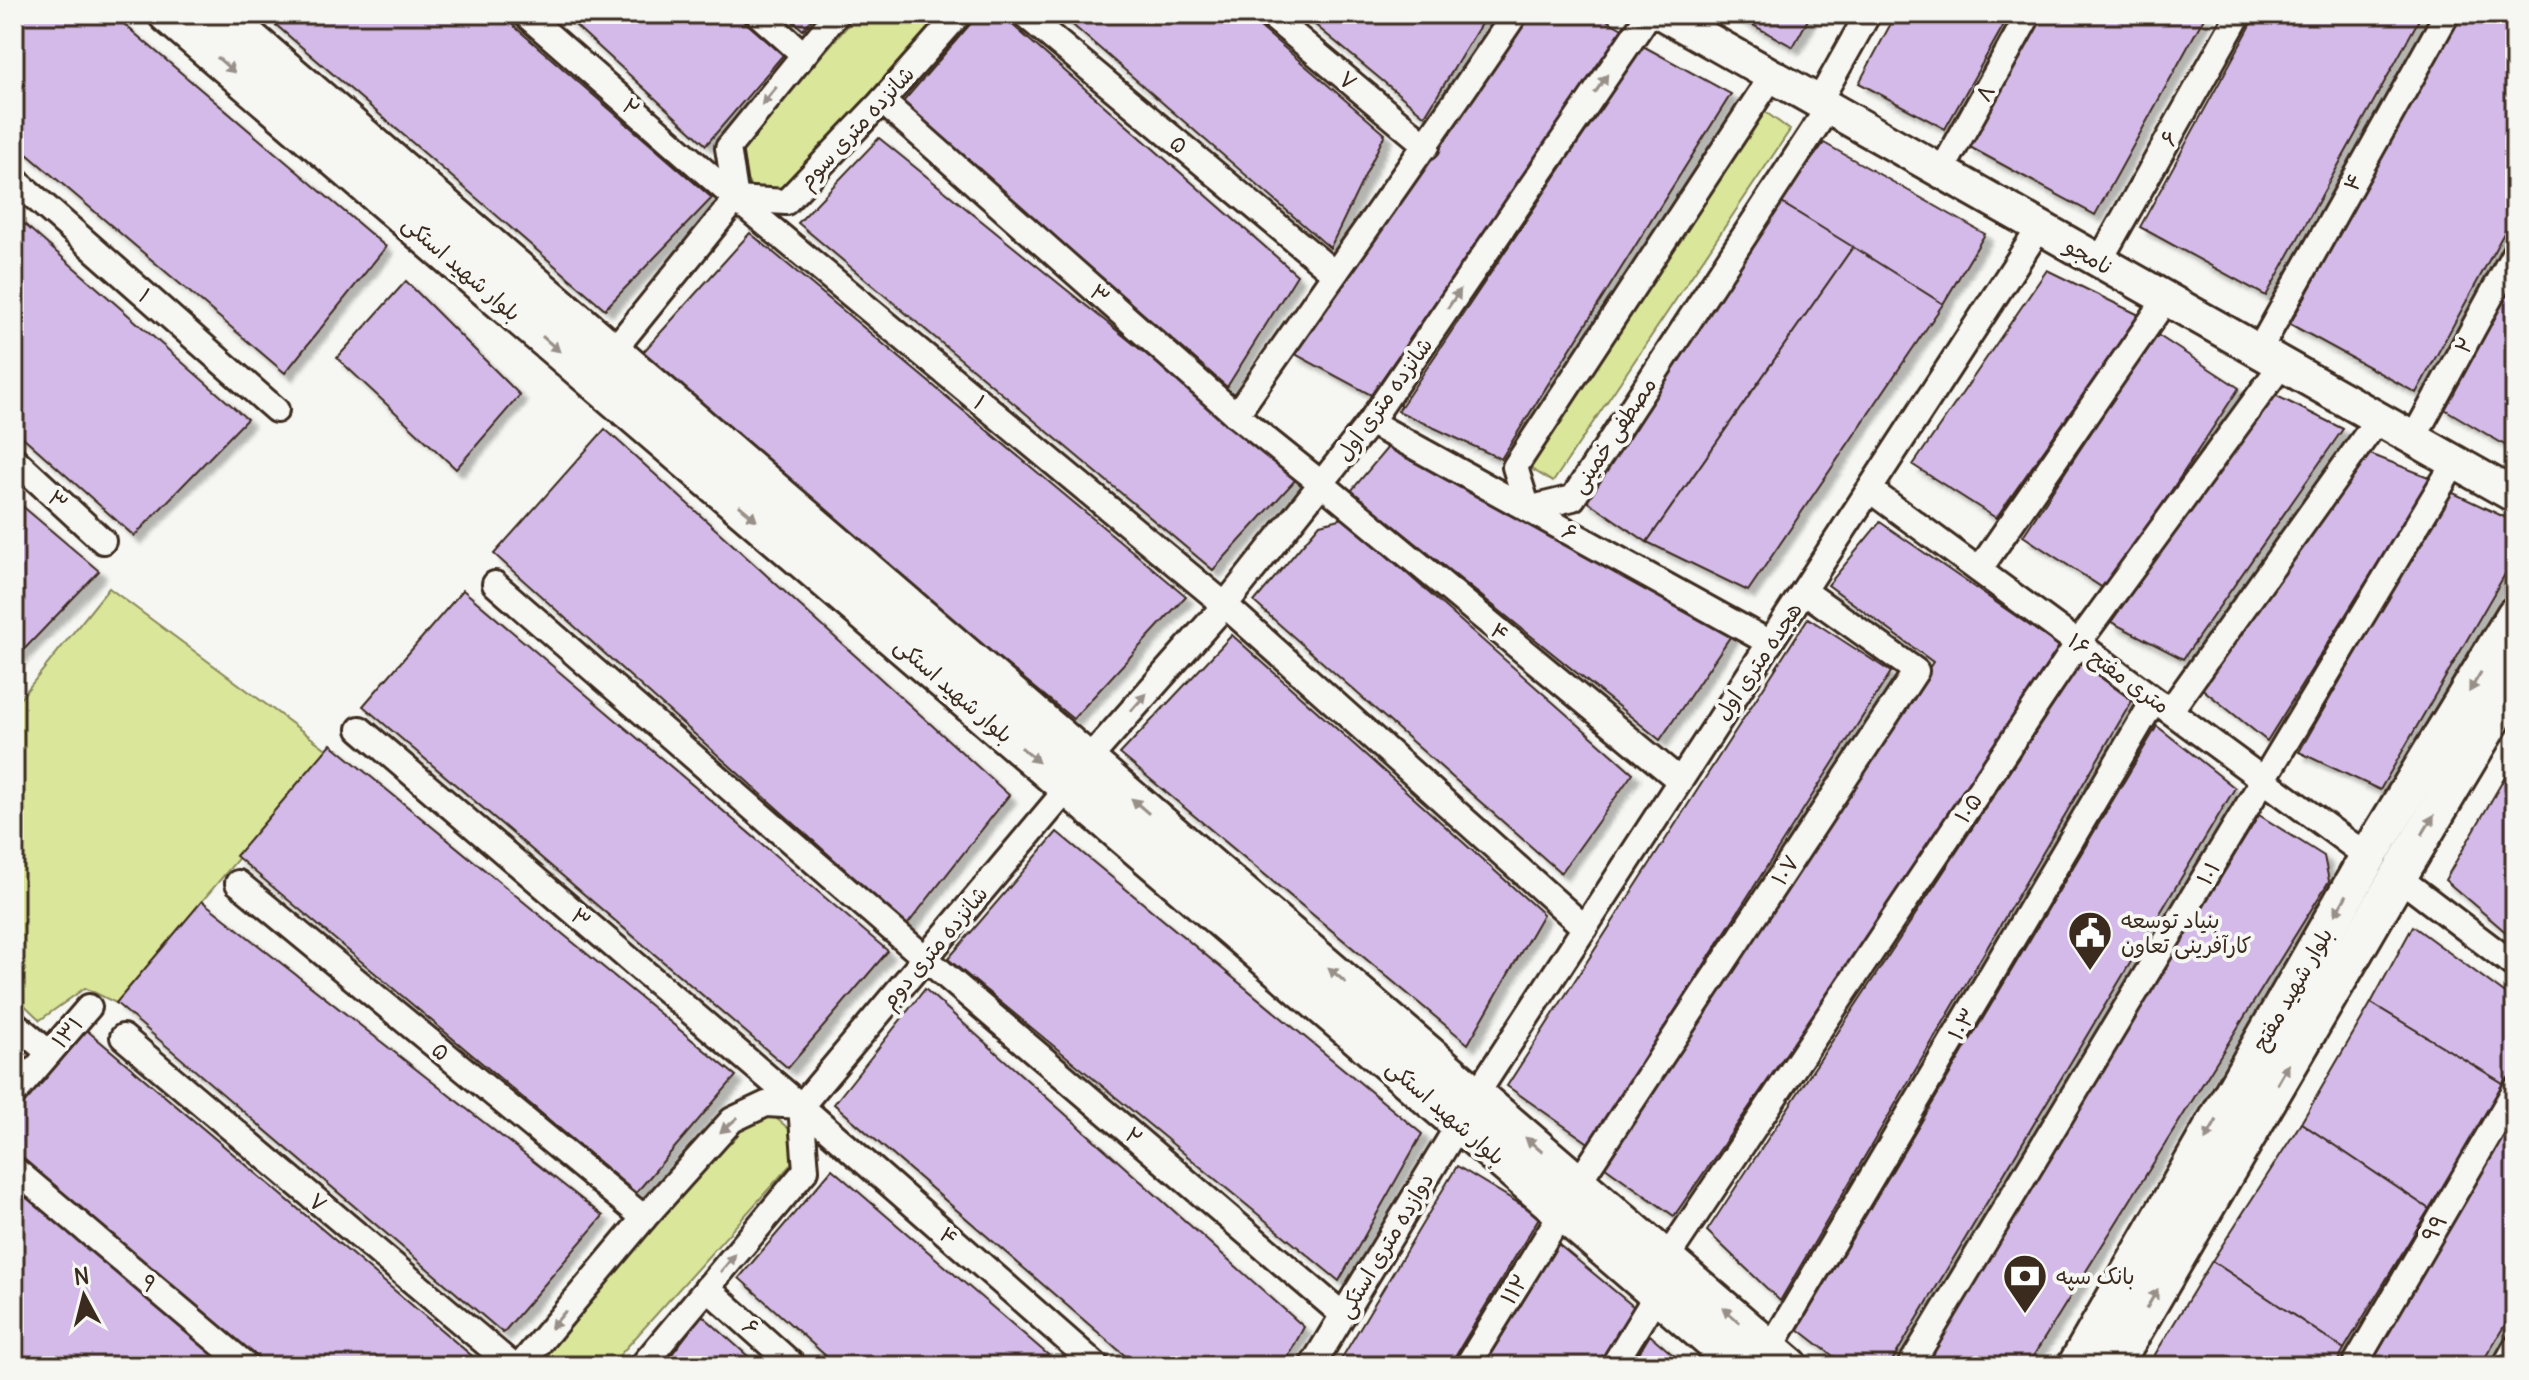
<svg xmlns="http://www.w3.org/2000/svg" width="2529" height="1380" font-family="Delius,'Playpen Sans Arabic',sans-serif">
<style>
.green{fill:#dae699;stroke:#8a885c;stroke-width:2}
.building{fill:#d4bae9;stroke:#3b2a1e;stroke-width:2;filter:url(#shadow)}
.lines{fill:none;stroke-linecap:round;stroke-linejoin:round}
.minor-casing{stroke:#3b2a1e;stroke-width:30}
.tertiary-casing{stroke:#3b2a1e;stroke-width:38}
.secondary-casing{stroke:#3b2a1e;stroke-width:42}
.minor{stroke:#f6f6f2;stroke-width:24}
.tertiary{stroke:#f6f6f2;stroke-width:32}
.secondary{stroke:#f6f6f2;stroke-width:36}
.oneway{fill:#989088}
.labels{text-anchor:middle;stroke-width:8;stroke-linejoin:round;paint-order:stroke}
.street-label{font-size:22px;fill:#3b2a1e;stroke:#f6f6f2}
.poi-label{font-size:22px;fill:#3b2a1e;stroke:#f6f6f2;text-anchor:start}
</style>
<defs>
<filter id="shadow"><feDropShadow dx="7" dy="7" stdDeviation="2" flood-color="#0004"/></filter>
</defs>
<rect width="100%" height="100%" fill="#f6f6f2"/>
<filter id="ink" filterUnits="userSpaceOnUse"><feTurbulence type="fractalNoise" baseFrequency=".0125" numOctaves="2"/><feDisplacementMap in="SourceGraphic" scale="16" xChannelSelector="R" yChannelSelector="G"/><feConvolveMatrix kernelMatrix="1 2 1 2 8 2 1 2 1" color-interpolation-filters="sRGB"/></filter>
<g filter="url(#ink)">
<g class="green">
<path d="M858 14H940L784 191 755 192 739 169V150Z"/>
<path d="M1760 108 1790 130 1553 482 1523 464Z"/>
<path d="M109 588 329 751 116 1003 85 988 40 1020 14 995V706Z"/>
<path d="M754 1109 772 1115 793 1132V1162L610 1366H515Z"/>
</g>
<g class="building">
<path d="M14 14H112L386 247 285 373 14 143Z"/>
<path d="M271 14H500L712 198 605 309 268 18Z"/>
<path d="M563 14H736L783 55 706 145Z"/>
<path d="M785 14H816L803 30Z"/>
<path d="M979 14H1000L1297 275 1227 387 902 103Z"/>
<path d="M1060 14H1245L1385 134 1330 248Z"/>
<path d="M1302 14H1487L1425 116Z"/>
<path d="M1529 14H1596L1624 30 1371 395 1293 353Z"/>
<path d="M1733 14H1811L1793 47Z"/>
<path d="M1896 14H2010L1945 129 1859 83Z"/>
<path d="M2041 14H2206L2095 215 1968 146Z"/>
<path d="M2257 14H2422L2266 296 2140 227Z"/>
<path d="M2460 14H2515V213L2416 393 2290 324Z"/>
<path d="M1643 46 1731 94 1501 459 1398 411Z"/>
<path d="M879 138 1298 477 1213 570 798 223Z"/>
<path d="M1824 143 1985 234 1943 304 1780 202Z"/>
<path d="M1780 202 1853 247 1647 542 1584 499Z"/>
<path d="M14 215 247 419 134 536 14 429Z"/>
<path d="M750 233 1186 596 1073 719 636 360Z"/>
<path d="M1853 247 1943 304 1748 591 1647 542Z"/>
<path d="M2047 270 2139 315 1996 518 1913 465Z"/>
<path d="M2515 273V451L2441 407Z"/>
<path d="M406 281 520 395 456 469 337 358Z"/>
<path d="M2156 334 2239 388 2106 590 2023 536Z"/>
<path d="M2273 394 2343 429 2183 659 2111 622Z"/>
<path d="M605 429 1009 795 907 925 494 554Z"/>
<path d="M1388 447 1732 634 1660 740 1351 491Z"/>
<path d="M2365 452 2431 478 2267 741 2200 687Z"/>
<path d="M2449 491 2515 522V557L2380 790 2299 752Z"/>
<path d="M14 499 99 571 14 660Z"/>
<path d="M1344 518 1633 773 1561 873 1254 602 1320 524Z"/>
<path d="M1880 522 2065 650 1674 1216 1601 1164 1933 662 1828 585Z"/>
<path d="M463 590 888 951 788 1068 363 706Z"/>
<path d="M1808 618 1891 672 1590 1144 1507 1086Z"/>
<path d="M1232 635 1543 914 1468 1044 1120 754Z"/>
<path d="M2081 663 2133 699 1780 1301 1707 1231Z"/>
<path d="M2157 726 2235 788 1889 1366H1846L1798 1329Z"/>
<path d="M331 744 736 1076 636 1193 236 856Z"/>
<path d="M2515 760V940L2445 880Z"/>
<path d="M2259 815 2324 856 2329 881 2027 1366H1922Z"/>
<path d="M1057 832 1422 1134 1339 1281 948 959Z"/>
<path d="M202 901 603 1216 503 1333 116 1003Z"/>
<path d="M2413 926 2515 1001V1067L2506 1085 2371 1003Z"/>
<path d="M925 989 1304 1327 1283 1366H1137L834 1104Z"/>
<path d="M2371 1003 2506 1085 2429 1209 2301 1123Z"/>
<path d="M83 1027 472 1356 464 1366H259L14 1158V1108Z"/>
<path d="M2515 1118V1308L2480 1366H2361Z"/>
<path d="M2301 1123 2429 1209 2344 1349 2212 1261Z"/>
<path d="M1457 1166 1540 1216 1449 1366H1337Z"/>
<path d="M832 1169 1061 1366H837L739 1278Z"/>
<path d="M14 1186 227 1366H14Z"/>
<path d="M1558 1244 1634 1307 1597 1366H1483Z"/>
<path d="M2212 1261 2344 1349 2335 1366H2148Z"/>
<path d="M702 1315 759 1366H663Z"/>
<path d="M1650 1335 1686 1366H1631Z"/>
</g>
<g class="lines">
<g class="minor-casing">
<g id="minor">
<path d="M525 14 736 199 1225 605 1585 928"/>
<path d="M758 14 803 54"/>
<path d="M1024 14 1334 273"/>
<path d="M1269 14 1427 146"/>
<path d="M1772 76 1515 467 1528 509 1573 498 1828 108"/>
<path d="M882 101 1236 415 1322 484 1679 780"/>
<path d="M1818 103 1868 14"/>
<path d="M1941 172 2029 14"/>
<path d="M14 179 276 410"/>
<path d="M736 199 786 202 882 101 959 14"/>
<path d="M2099 262 2239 14"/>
<path d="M2259 350 2447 14"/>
<path d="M613 351 736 199 728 148 837 14"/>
<path d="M1236 415C1329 281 1424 149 1515 14"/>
<path d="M1370 422 1770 643"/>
<path d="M2413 439 2515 252"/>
<path d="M14 459 103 541"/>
<path d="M1870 490 2368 857"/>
<path d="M1979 570 2166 299"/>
<path d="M495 584 925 958 1343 1315"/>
<path d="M2170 711 2378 419"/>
<path d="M360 729 801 1106 1097 1366"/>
<path d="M1088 760 1225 605 1370 422 1649 14"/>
<path d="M2398 877 2515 966"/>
<path d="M238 883 644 1218"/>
<path d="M14 1023 49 1053"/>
<path d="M123 1037 513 1366"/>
<path d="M14 1094 89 1007"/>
<path d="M1476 1095 2040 227"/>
<path d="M14 1169 247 1366"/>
<path d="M1578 1183 1916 671 1804 591"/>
<path d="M1666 1259 2078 643 2282 364"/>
<path d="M707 1288 794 1366"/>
<path d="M1770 1349 2154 700"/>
<path d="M520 1366 644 1218 732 1120 766 1104 801 1106"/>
<path d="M642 1366 806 1170 801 1106 1068 788"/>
<path d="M1312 1366 1459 1124"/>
<path d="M1467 1366 1562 1212"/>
<path d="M1613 1366 1657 1294"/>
<path d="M1910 1366 2455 462"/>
<path d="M2354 1366 2515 1090"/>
<path d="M2505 1366 2515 1348"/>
</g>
</g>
<g class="tertiary-casing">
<path id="tertiary" d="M1663 14 2515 496"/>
</g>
<g class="secondary-casing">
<g id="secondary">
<path d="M167 14 1741 1366"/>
<path d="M221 14 1790 1366"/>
<path d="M2076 1366 2368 857 2515 615"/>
<path d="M2113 1366 2398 877 2515 681"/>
</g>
</g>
<use href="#minor" class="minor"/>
<use href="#tertiary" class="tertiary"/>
<use href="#secondary" class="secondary"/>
</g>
<defs><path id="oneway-solid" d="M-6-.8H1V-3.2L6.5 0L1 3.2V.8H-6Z" transform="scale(2)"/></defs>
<g class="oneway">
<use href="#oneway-solid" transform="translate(226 65) rotate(41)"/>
<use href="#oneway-solid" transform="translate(1601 84) rotate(-56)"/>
<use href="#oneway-solid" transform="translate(769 96) rotate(129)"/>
<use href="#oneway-solid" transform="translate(1454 299) rotate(-56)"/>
<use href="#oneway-solid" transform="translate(551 344) rotate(41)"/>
<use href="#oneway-solid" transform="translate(748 513) rotate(41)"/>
<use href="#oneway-solid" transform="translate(2475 682) rotate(121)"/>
<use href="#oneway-solid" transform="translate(1139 702) rotate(-49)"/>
<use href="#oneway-solid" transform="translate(1030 755) rotate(41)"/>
<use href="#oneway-solid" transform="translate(1140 806) rotate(-139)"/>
<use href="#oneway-solid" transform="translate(2428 825) rotate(-59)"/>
<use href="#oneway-solid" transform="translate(2341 905) rotate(120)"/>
<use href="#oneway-solid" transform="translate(1337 975) rotate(-139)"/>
<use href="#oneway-solid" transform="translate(2283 1074) rotate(-60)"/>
<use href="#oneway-solid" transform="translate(729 1125) rotate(139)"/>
<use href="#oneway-solid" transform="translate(2211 1130) rotate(120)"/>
<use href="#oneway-solid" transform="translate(1534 1145) rotate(-139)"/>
<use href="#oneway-solid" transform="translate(728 1263) rotate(-50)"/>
<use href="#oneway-solid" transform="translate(2152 1299) rotate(-60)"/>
<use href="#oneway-solid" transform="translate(1731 1315) rotate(-139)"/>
<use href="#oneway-solid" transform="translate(558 1320) rotate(130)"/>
</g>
</g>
<defs>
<g id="civic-pin" transform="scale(2.3)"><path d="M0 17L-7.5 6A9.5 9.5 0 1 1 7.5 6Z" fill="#3b2a1e" stroke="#f6f6f2"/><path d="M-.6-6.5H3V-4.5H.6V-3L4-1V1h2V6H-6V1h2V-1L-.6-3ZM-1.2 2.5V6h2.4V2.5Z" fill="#fff"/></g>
<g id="bank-pin" transform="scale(2.3)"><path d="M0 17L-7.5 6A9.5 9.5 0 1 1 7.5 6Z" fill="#3b2a1e" stroke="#f6f6f2"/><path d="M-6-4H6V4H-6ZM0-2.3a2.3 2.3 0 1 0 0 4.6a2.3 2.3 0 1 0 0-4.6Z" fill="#fff"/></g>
</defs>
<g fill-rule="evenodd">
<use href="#civic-pin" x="2090" y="933"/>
<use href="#bank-pin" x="2025" y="1276"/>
</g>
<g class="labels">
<g class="street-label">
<text transform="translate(1348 80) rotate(40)" y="8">۷</text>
<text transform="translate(1985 93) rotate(-61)" y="8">۸</text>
<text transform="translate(631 107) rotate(41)" y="8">۲</text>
<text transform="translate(856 127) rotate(-47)" y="8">شانزده متری سوم</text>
<text transform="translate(2169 138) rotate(-61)" y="8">۶</text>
<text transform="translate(1179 144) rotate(40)" y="8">۵</text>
<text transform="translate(2353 182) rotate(-61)" y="8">۴</text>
<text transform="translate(2089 256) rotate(30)" y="8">نامجو</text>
<text transform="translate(462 268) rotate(41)" y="8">بلوار شهید استکی</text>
<text transform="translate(1100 294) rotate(42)" y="8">۳</text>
<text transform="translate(145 295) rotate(41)" y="8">۱</text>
<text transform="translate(2464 345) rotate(-61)" y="8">۲</text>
<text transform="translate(1384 399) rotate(-54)" y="8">شانزده متری اول</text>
<text transform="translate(980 402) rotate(40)" y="8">۱</text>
<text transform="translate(1613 435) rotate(-56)" y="8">مصطفی خمینی</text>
<text transform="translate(58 500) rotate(43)" y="8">۳</text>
<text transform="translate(1570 532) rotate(29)" y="8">۶</text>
<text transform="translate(1500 632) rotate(40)" y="8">۴</text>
<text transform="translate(1758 661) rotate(-56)" y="8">هجده متری اول</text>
<text transform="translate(2119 673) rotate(36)" y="8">۱۶ متری مفتح</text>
<text transform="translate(954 690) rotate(41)" y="8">بلوار شهید استکی</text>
<text transform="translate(1968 808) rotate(-56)" y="8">۱۰۵</text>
<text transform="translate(1785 870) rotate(-57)" y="8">۱۰۷</text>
<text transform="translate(2208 873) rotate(-59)" y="8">۱۰۱</text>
<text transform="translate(581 918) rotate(41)" y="8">۳</text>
<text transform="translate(934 947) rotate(-50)" y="8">شانزده متری دوم</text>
<text transform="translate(2292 989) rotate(-60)" y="8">بلوار شهید مفتح</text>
<text transform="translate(1962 1024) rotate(-59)" y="8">۱۰۳</text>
<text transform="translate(67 1032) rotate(-49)" y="8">۱۳۱</text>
<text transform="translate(441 1051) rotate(40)" y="8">۵</text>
<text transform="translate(1446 1112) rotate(41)" y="8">بلوار شهید استکی</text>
<text transform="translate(1134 1136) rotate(40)" y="8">۲</text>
<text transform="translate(318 1202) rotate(40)" y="8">۷</text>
<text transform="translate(2434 1228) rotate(-60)" y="8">۹۹</text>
<text transform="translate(949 1236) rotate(41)" y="8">۴</text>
<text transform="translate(1385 1245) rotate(-59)" y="8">دوازده متری استکی</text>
<text transform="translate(149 1283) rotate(40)" y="8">۹</text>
<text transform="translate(1514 1289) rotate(-58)" y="8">۱۱۲</text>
<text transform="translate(751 1327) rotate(42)" y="8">۶</text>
</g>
<g class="poi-label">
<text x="2121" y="928">بنیاد توسعه<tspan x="2121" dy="25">کارآفرینی تعاون</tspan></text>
<text x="2056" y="1284">بانک سپه</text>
</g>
</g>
<rect width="2529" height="1380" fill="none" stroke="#f6f6f2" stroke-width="48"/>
<rect x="24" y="24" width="2481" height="1332" fill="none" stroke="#3b2a1e" stroke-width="3" filter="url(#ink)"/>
<g transform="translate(84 1296) rotate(353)" stroke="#f6f6f2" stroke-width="6" paint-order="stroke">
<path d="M0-6L14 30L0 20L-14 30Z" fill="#3b2a1e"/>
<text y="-12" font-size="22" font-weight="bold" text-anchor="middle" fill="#3b2a1e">N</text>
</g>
</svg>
